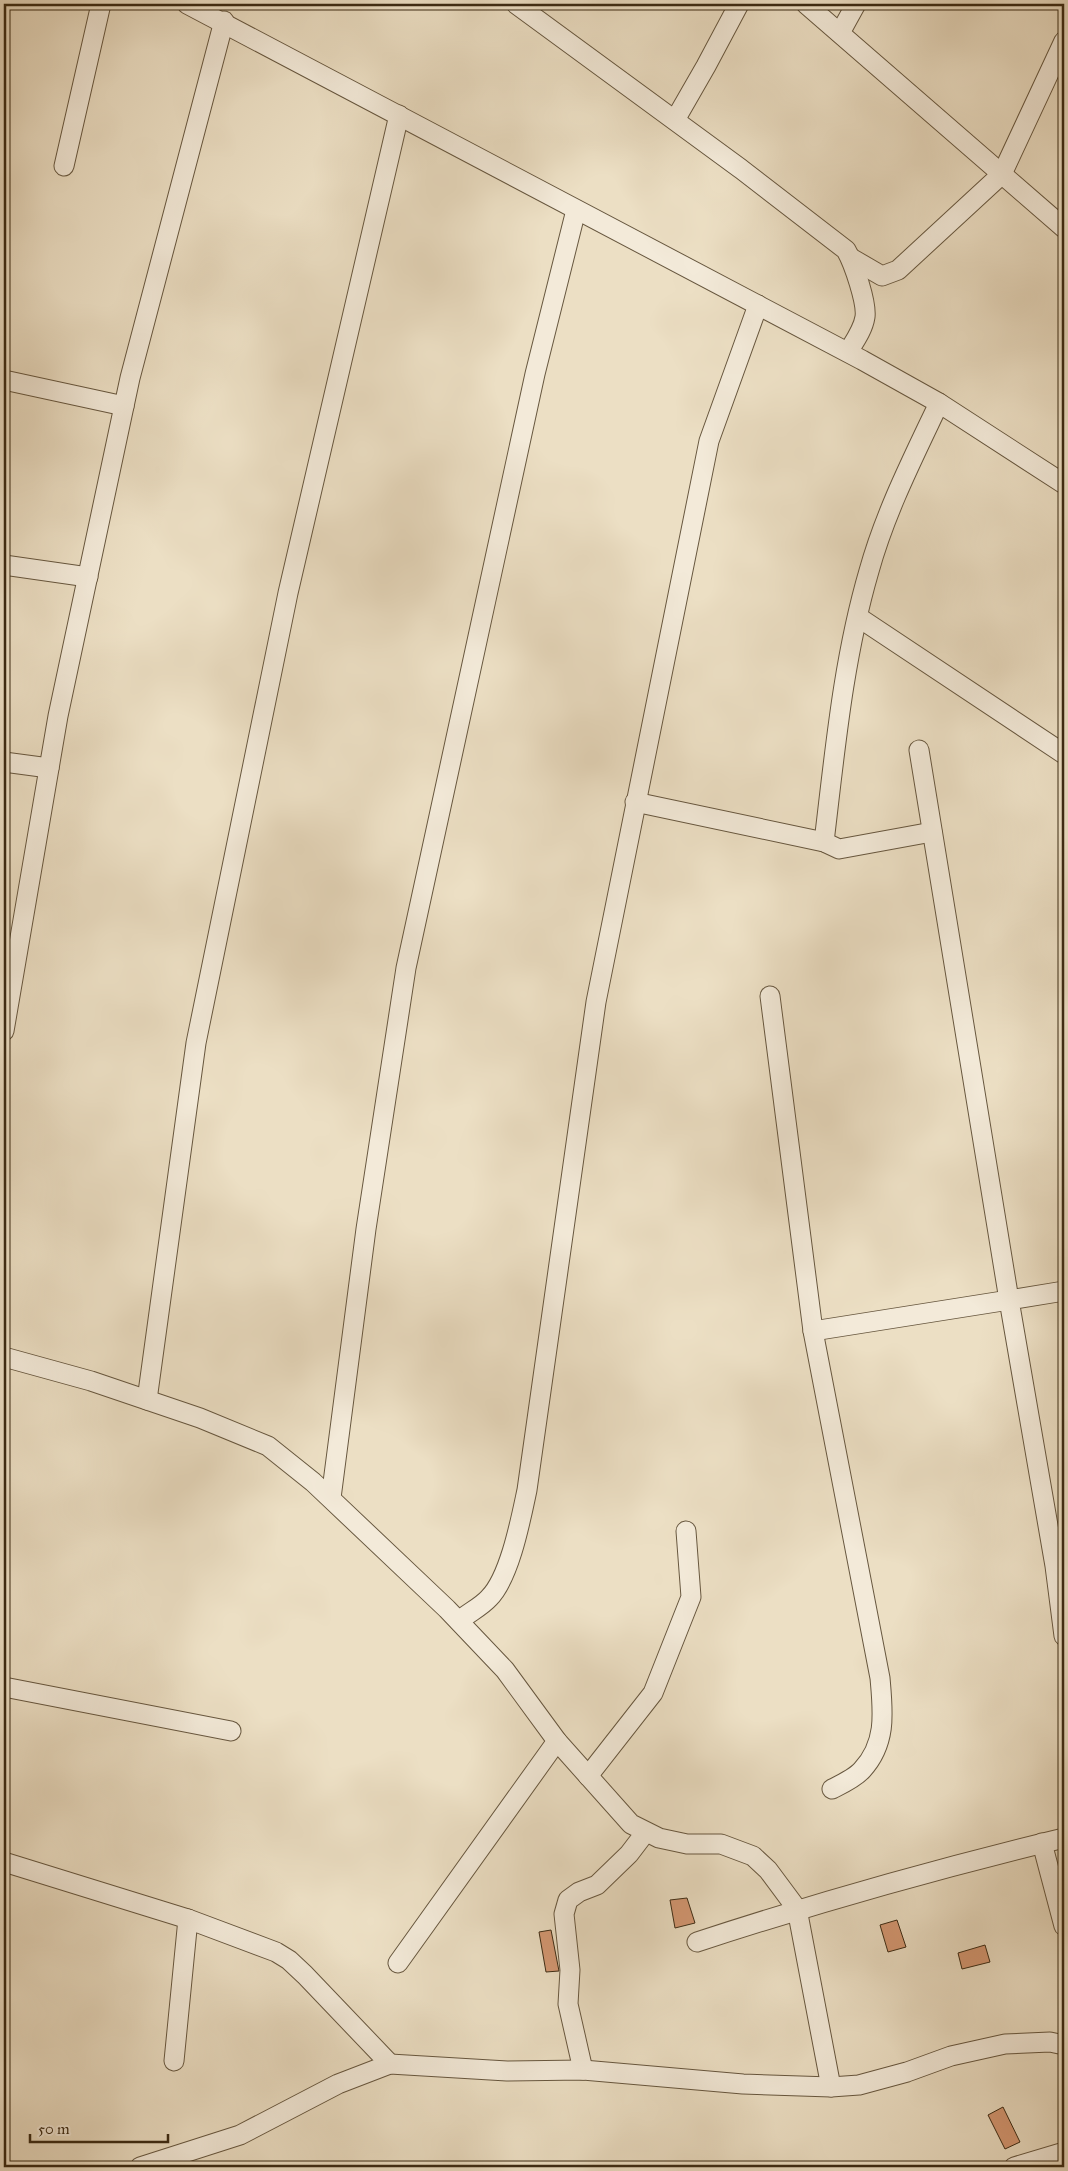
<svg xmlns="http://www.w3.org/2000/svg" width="1068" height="2171" font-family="'IM FELL Great Primer',serif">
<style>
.building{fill:#d59873;stroke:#3b2a13}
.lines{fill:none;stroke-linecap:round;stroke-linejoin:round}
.street-casing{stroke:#67573f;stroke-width:21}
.street{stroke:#f3ead9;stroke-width:19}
</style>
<rect width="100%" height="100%" fill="#ecdfc4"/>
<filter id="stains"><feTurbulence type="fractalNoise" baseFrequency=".004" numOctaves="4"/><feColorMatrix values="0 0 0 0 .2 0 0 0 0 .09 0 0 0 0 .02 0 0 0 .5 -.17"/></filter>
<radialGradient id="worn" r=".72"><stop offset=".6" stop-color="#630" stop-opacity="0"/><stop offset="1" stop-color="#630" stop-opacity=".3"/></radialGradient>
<g class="building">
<path d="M687 1898 695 1923 675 1928 670 1900Z"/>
<path d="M897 1920 906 1947 888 1952 880 1925Z"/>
<path d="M551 1930 559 1971 546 1972 539 1932Z"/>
<path d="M985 1945 990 1962 962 1969 958 1953Z"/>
<path d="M1003 2107 1020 2142 1005 2149 988 2115Z"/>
</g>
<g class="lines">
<g class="street-casing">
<g id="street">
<path d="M187 4 862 360 939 403 1064 484"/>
<path d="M516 4 741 169 846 250C854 264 867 303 865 317 863 330 854 342 848 352"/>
<path d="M806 4 1064 228"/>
<path d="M840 33 856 4"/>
<path d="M675 120 706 66 739 4"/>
<path d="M64 166 101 4"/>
<path d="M851 258 882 276 898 270 1002 174 1064 41"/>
<path d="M4 380 124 406"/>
<path d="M4 565 88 577"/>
<path d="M858 617 1064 754"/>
<path d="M4 762 49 768"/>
<path d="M635 802 824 842 839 849 932 832"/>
<path d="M824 842C835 751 843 660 869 571 885 513 913 458 939 403"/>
<path d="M770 996 813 1331 880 1678C883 1712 887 1743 862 1770 855 1778 842 1784 832 1789"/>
<path d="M4 1031 58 716 130 378 224 21"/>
<path d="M1064 1291 1009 1300 1055 1566 1064 1636"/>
<path d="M813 1331 1009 1300 919 750"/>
<path d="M4 1357 91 1381 200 1418 268 1446 313 1482 447 1609 505 1670 557 1741 631 1824 659 1838 687 1844H721L753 1856 768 1870 797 1909 831 2087"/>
<path d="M147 1400 196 1043 288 593 399 115"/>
<path d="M331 1498 366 1229 406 968 535 374 576 210"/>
<path d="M459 1621C468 1613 481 1607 489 1598 510 1577 521 1518 527 1490L596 1002 709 441 758 305"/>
<path d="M4 1687 231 1731"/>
<path d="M588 1776 653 1693 691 1597 686 1531"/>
<path d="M1042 1843 1064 1926"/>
<path d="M4 1862 188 1919 276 1952 289 1960 305 1975 390 2064"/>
<path d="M697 1942C819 1902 940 1868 1064 1838"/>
<path d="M398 1963 557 1741"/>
<path d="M174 2061 188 1919"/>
<path d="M583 2070 568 2004 570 1970 564 1914 568 1900 579 1892 597 1885 629 1854 645 1833"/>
<path d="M140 2167 240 2135 338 2084 390 2064 507 2071 583 2070 743 2084 831 2087 859 2085 907 2072 951 2056 1005 2044 1050 2042 1064 2045"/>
<path d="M1014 2167 1064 2152"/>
</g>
</g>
<use href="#street" class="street"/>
</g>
<rect width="1068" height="2171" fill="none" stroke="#ecdfc4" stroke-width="20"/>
<rect x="5" y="5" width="1058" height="2161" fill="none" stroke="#3b2a13" stroke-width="2.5"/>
<rect x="10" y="10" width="1048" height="2151" fill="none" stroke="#3b2a13"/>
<path d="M30 2134v8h138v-8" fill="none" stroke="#3b2a13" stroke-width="2.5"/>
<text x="38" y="2134" font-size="15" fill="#3b2a13" stroke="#f3ead9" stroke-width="4" paint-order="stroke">50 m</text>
<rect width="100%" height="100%" filter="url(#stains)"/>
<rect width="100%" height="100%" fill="url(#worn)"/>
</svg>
